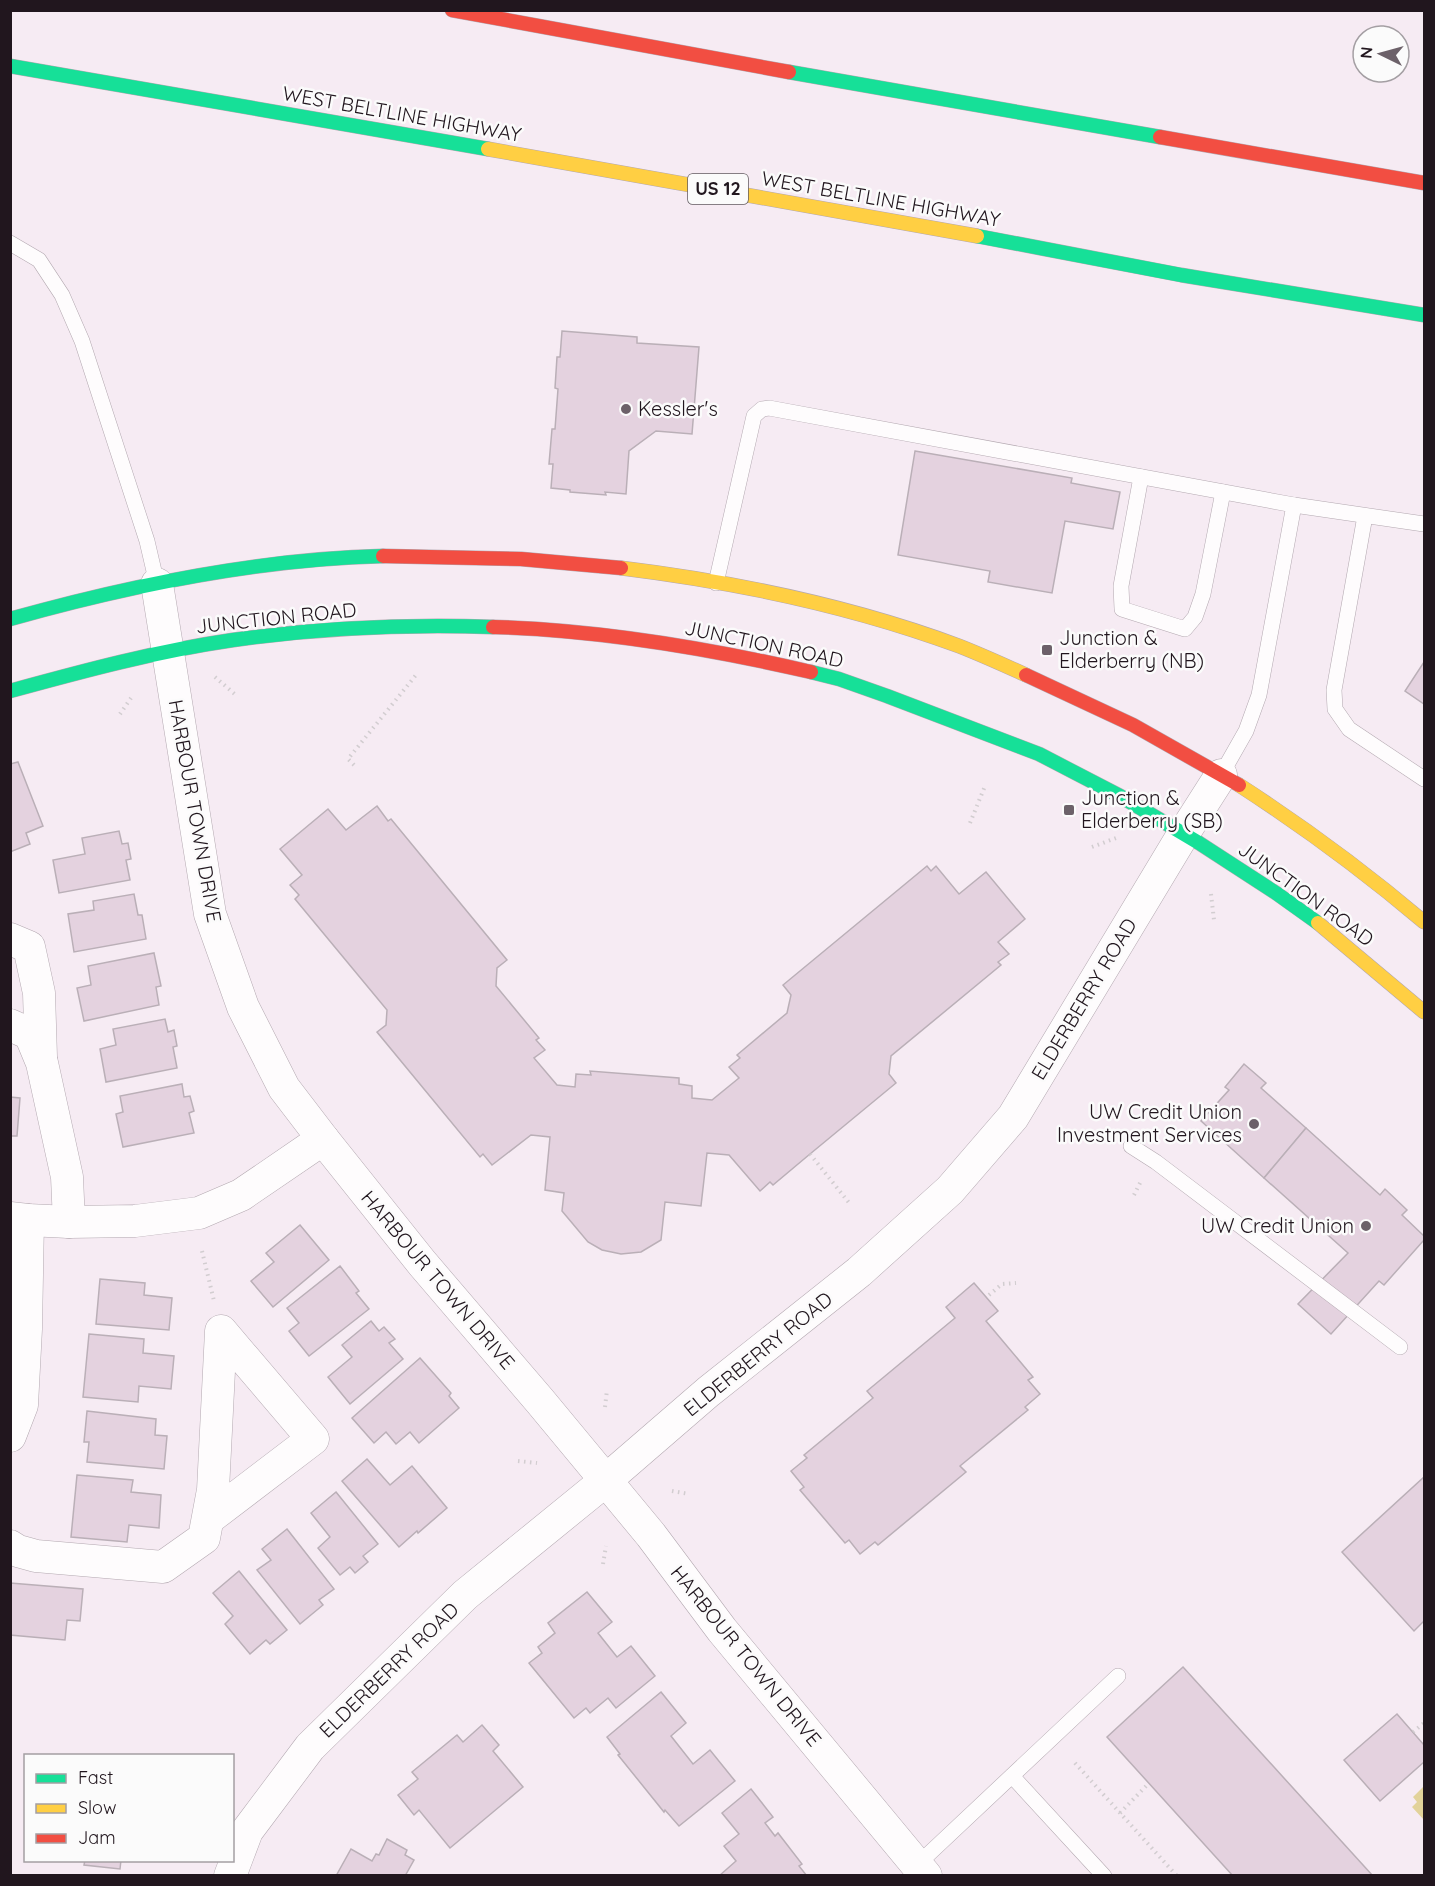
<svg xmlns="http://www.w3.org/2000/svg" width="1435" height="1886" font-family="Quicksand,sans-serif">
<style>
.water{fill:#e2d29a}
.building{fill:#e4d2df;stroke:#baafb7;stroke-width:1.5}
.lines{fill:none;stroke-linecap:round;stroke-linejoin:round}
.lane-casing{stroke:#b3a8b0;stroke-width:16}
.street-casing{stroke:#b3a8b0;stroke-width:33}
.fast-casing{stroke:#b3a8b0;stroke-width:15}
.slow-casing{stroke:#b3a8b0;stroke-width:15}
.jam-casing{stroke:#b3a8b0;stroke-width:15}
.path{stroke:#d2cdd0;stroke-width:4;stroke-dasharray:1.5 4.5;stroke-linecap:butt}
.lane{stroke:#fefcfd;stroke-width:15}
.street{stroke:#fefcfd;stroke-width:32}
.fast{stroke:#16e098;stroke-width:14}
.slow{stroke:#ffcf43;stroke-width:14}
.jam{stroke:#f24e42;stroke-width:14}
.poi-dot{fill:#6c6169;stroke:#fbfbfb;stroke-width:2}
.labels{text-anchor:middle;stroke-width:5;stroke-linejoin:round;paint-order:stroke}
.shield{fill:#fbfbfb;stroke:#625b60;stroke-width:1.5}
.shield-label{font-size:18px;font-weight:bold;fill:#21161e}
.street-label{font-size:20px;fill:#21161e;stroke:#fbfbfb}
.poi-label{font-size:20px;fill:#21161e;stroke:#fbfbfb;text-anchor:start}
</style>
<rect width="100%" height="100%" fill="#f6ebf3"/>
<path class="water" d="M1423 1787 1424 1788V1820L1412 1807 1417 1802 1413 1797Z"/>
<g class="building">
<path d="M562 331 637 337V343L699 347 692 434 656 431 629 451 626 494 605 492 606 495 570 492V490L551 488 553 464H549L552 429H555L558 389 555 388 557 357H560Z"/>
<path d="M915 451 1072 478 1071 483 1120 492 1113 529 1065 521 1052 593 988 582 990 571 898 555Z"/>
<path d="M1424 662V704L1405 691Z"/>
<path d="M18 762 43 826 26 833 30 844 10 852V764Z"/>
<path d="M377 806 388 821 391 819 507 960 497 968 496 986 539 1038 536 1040 545 1050 534 1058 557 1085 575 1087 576 1074 591 1075 590 1071 679 1078V1084L692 1086V1098L712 1100 739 1078 729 1067 740 1058 737 1055 787 1013 791 995 783 985 927 866 931 871 936 866 959 894 986 872 1025 919 998 942 1009 954 998 962 1001 965 891 1056 889 1074 896 1083 810 1154 773 1185 770 1182 760 1191 729 1155 707 1153 701 1206 665 1202 661 1240 641 1252 621 1254 602 1250 588 1242 562 1211 564 1193 545 1190 550 1137 531 1135 492 1165 483 1154 480 1157 377 1032 386 1025 387 1010 295 899 299 895 290 885 302 875 280 849 328 809 346 830Z"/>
<path d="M119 831 122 844 128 843 131 859 126 860 130 880 59 893 53 860 85 854 82 838Z"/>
<path d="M134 894 138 915H142L146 939 74 952 68 914 94 910 93 901Z"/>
<path d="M154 953 161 986 156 987 159 1005 84 1021 77 988 91 985 88 966Z"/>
<path d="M165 1019 168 1032 174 1030 177 1046 173 1047 177 1068 106 1082 100 1049 116 1045 113 1029Z"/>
<path d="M1244 1064 1266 1083 1261 1088 1306 1128 1264 1178 1201 1121 1229 1090 1225 1087Z"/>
<path d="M182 1084 184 1097 190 1096 194 1111 189 1113 194 1133 123 1147 116 1114 123 1112 120 1096Z"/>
<path d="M10 1097 20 1098 17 1136H10Z"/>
<path d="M1306 1128 1380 1195 1385 1189 1407 1210 1402 1215 1424 1236V1240L1384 1285 1379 1281 1331 1334 1298 1304 1348 1253 1264 1178Z"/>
<path d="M300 1225 329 1260 273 1307 251 1281 274 1262 266 1253Z"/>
<path d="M340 1266 359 1291 356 1293 369 1309 309 1356 289 1331 299 1323 287 1308Z"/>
<path d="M100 1279 145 1283 144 1295 172 1298 169 1330 96 1324Z"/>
<path d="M974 1283 998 1311 986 1321 1033 1377 1028 1380 1040 1394 1025 1407 1028 1410 960 1466 966 1472 878 1545 875 1542 860 1554 849 1540 845 1543 800 1490 804 1487 791 1471 807 1458 804 1455 873 1398 867 1391 955 1318 946 1307Z"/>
<path d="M371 1321 379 1331 384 1327 395 1339 389 1343 403 1359 350 1404 328 1377 352 1357 342 1345Z"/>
<path d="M89 1334 144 1339 143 1353 174 1356 171 1389 139 1386 138 1402 83 1397Z"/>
<path d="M420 1358 451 1393 449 1396 459 1408 419 1443 410 1432 396 1444 386 1432 374 1443 352 1418Z"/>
<path d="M87 1411 156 1419 155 1435 167 1436 164 1469 87 1462 89 1442H84Z"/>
<path d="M367 1459 390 1485 412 1466 447 1508 418 1533 417 1531 399 1547 342 1481Z"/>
<path d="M77 1475 133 1480 131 1492 161 1495 159 1528 129 1525 127 1542 71 1537Z"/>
<path d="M1424 1477V1621L1414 1631 1342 1552Z"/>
<path d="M336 1492 378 1544 363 1556 368 1562 355 1573 350 1567 340 1575 318 1548 330 1537 311 1513Z"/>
<path d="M287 1529 334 1589 319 1600 323 1605 300 1624 257 1570 271 1560 262 1549Z"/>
<path d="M239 1571 287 1630 270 1644 266 1640 250 1654 225 1624 233 1616 213 1593Z"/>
<path d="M10 1583 83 1589 80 1621 67 1620 65 1640 10 1635Z"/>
<path d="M587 1592 612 1622 598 1633 617 1657 631 1646 655 1676 616 1708 608 1698 590 1713 586 1708 574 1718 529 1663 542 1653 538 1647 555 1633 548 1623Z"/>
<path d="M1183 1667 1373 1876H1233L1107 1737Z"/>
<path d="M661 1692 686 1723 671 1736 693 1764 710 1750 735 1781 679 1826 665 1810 664 1812 618 1755 620 1754 607 1737Z"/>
<path d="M1397 1714 1424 1745V1762L1380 1801 1344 1760Z"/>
<path d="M482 1725 499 1745 493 1751 523 1787 450 1848 419 1810 414 1815 398 1795 418 1779 412 1772 457 1735 463 1742Z"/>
<path d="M751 1789 773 1817 765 1823 775 1836 778 1833 802 1864 799 1866 807 1876H719L736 1861 724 1846 739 1834 722 1813Z"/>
<path d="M387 1839 407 1850 405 1855 414 1860 405 1876H336L351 1849 372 1861 376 1854 379 1855Z"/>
<path d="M85 1860H121L120 1869 84 1865Z"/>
</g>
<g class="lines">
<g class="lane-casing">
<g id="lane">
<path d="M10 243 39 260 62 295 82 341 147 541 157 584"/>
<path d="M1141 477 1121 586 1122 609 1185 629 1195 617 1203 594 1223 492"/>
<path d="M1365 516 1334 690 1335 709 1349 729 1424 779"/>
<path d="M716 583 754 416 762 409 769 408 1294 505 1424 524"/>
<path d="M1221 775 1246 731 1259 695 1294 505"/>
<path d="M1131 1146 1156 1162 1400 1347"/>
<path d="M1012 1776 1104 1876"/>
<path d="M917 1865 1118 1676"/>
</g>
</g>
<g class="street-casing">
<g id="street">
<path d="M157 584 210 914 243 1007 284 1088 323 1139 422 1263 540 1401 651 1535 722 1630 926 1876"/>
<path d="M10 939 29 947 39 993 41 1057"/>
<path d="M10 1025 30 1034 42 1063 67 1177 69 1222"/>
<path d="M10 1218 28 1220 69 1222 135 1221 199 1213 241 1195 323 1139"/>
<path d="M10 1436 22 1405 26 1329 28 1220"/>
<path d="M10 1546 18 1551 36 1556 163 1567 204 1538 213 1490 221 1331 313 1439 208 1519"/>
<path d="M230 1876 247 1831 310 1747 465 1595 605 1481 708 1392 859 1272 950 1190 1013 1117 1184 833 1221 775"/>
</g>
</g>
<g class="fast-casing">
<g id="fast">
<path d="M10 66 488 149"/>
<path d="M789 72 1160 137"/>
<path d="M977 236 1181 275 1424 315"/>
<path d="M10 619C131 585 257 559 383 556"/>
<path d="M811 672 839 679 887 696 1039 754 1120 796 1199 843 1276 893 1318 923"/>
<path d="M10 691C83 671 157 651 233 640 319 628 406 624 493 627"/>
</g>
</g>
<g class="slow-casing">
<g id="slow">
<path d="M488 149 977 236"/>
<path d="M621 568C735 582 851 606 959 646 982 655 1004 665 1026 675"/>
<path d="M1239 785C1304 827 1365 872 1424 922"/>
<path d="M1318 923 1424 1012"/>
</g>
</g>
<g class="jam-casing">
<g id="jam">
<path d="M452 10 789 72"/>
<path d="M1160 137 1424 183"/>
<path d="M383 556 521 559 621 568"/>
<path d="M493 627C600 630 707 648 811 672"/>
<path d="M1026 675 1133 725 1239 785"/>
</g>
</g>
<g class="path">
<path d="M215 677 237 696"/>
<path d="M120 714 131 698"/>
<path d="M354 765 348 759 416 675"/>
<path d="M970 823 985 786"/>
<path d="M1092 847 1116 838"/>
<path d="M1211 894 1214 920"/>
<path d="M810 1154 850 1204"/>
<path d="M1134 1195 1142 1179"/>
<path d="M202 1251 214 1301"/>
<path d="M989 1295 1002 1284 1016 1283"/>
<path d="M605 1407 607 1390"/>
<path d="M518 1461 537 1463"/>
<path d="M672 1491 689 1494"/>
<path d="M603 1564 606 1546"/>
<path d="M1413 1732 1424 1723"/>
<path d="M1075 1763 1177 1876"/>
<path d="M1120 1813 1149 1783"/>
</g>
<use href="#lane" class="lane"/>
<use href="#street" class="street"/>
<use href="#fast" class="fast"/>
<use href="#slow" class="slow"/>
<use href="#jam" class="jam"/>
</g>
<g class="poi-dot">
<circle cx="626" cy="409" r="6"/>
<rect x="1041" y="644" width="12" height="12" rx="3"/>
<rect x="1063" y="804" width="12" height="12" rx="3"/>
<circle cx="1254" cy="1124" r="6"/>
<circle cx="1366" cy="1226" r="6"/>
</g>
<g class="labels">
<rect class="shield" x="688" y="174" width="60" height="30" rx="4.5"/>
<g class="shield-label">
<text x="718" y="195">US 12</text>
</g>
<g class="street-label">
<text transform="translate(402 114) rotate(10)" y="7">WEST BELTLINE HIGHWAY</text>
<text transform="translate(881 199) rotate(10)" y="7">WEST BELTLINE HIGHWAY</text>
<text transform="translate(276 618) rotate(-6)" y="7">JUNCTION ROAD</text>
<text transform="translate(764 644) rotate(12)" y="7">JUNCTION ROAD</text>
<text transform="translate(195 811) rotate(80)" y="7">HARBOUR TOWN DRIVE</text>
<text transform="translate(1306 894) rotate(36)" y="7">JUNCTION ROAD</text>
<text transform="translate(1084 999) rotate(-59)" y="7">ELDERBERRY ROAD</text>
<text transform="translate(438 1280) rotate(50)" y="7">HARBOUR TOWN DRIVE</text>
<text transform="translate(758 1354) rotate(-39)" y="7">ELDERBERRY ROAD</text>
<text transform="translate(746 1656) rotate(51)" y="7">HARBOUR TOWN DRIVE</text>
<text transform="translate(389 1670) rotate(-44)" y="7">ELDERBERRY ROAD</text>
</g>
<g class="poi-label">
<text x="638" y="416">Kessler's</text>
<text x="1059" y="645">Junction &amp;<tspan x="1059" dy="23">Elderberry (NB)</tspan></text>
<text x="1081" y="805">Junction &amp;<tspan x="1081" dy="23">Elderberry (SB)</tspan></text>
<text x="1242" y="1119" text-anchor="end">UW Credit Union<tspan x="1242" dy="23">Investment Services</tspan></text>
<text x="1354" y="1233" text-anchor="end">UW Credit Union</text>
</g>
</g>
<rect width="1435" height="1886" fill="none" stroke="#21161e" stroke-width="24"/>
<rect x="24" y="1754" width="210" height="108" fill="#fbfbfb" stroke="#a49fa3" stroke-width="1.5"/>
<rect x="36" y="1774" width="30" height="9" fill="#16e098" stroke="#a49fa3" stroke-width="1.5"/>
<text x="78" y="1784" font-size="18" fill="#21161e">Fast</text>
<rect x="36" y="1804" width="30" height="9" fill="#ffcf43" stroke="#a49fa3" stroke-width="1.5"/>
<text x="78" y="1814" font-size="18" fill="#21161e">Slow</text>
<rect x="36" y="1834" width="30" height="9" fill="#f24e42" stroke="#a49fa3" stroke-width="1.5"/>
<text x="78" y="1844" font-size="18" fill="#21161e">Jam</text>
<g transform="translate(1381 54) rotate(275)"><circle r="28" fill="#fbfbfb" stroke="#a49fa3" stroke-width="1.5"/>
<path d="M0-4.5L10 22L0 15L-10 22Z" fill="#6c6169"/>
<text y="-9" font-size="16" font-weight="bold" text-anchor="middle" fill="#21161e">N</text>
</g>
</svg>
